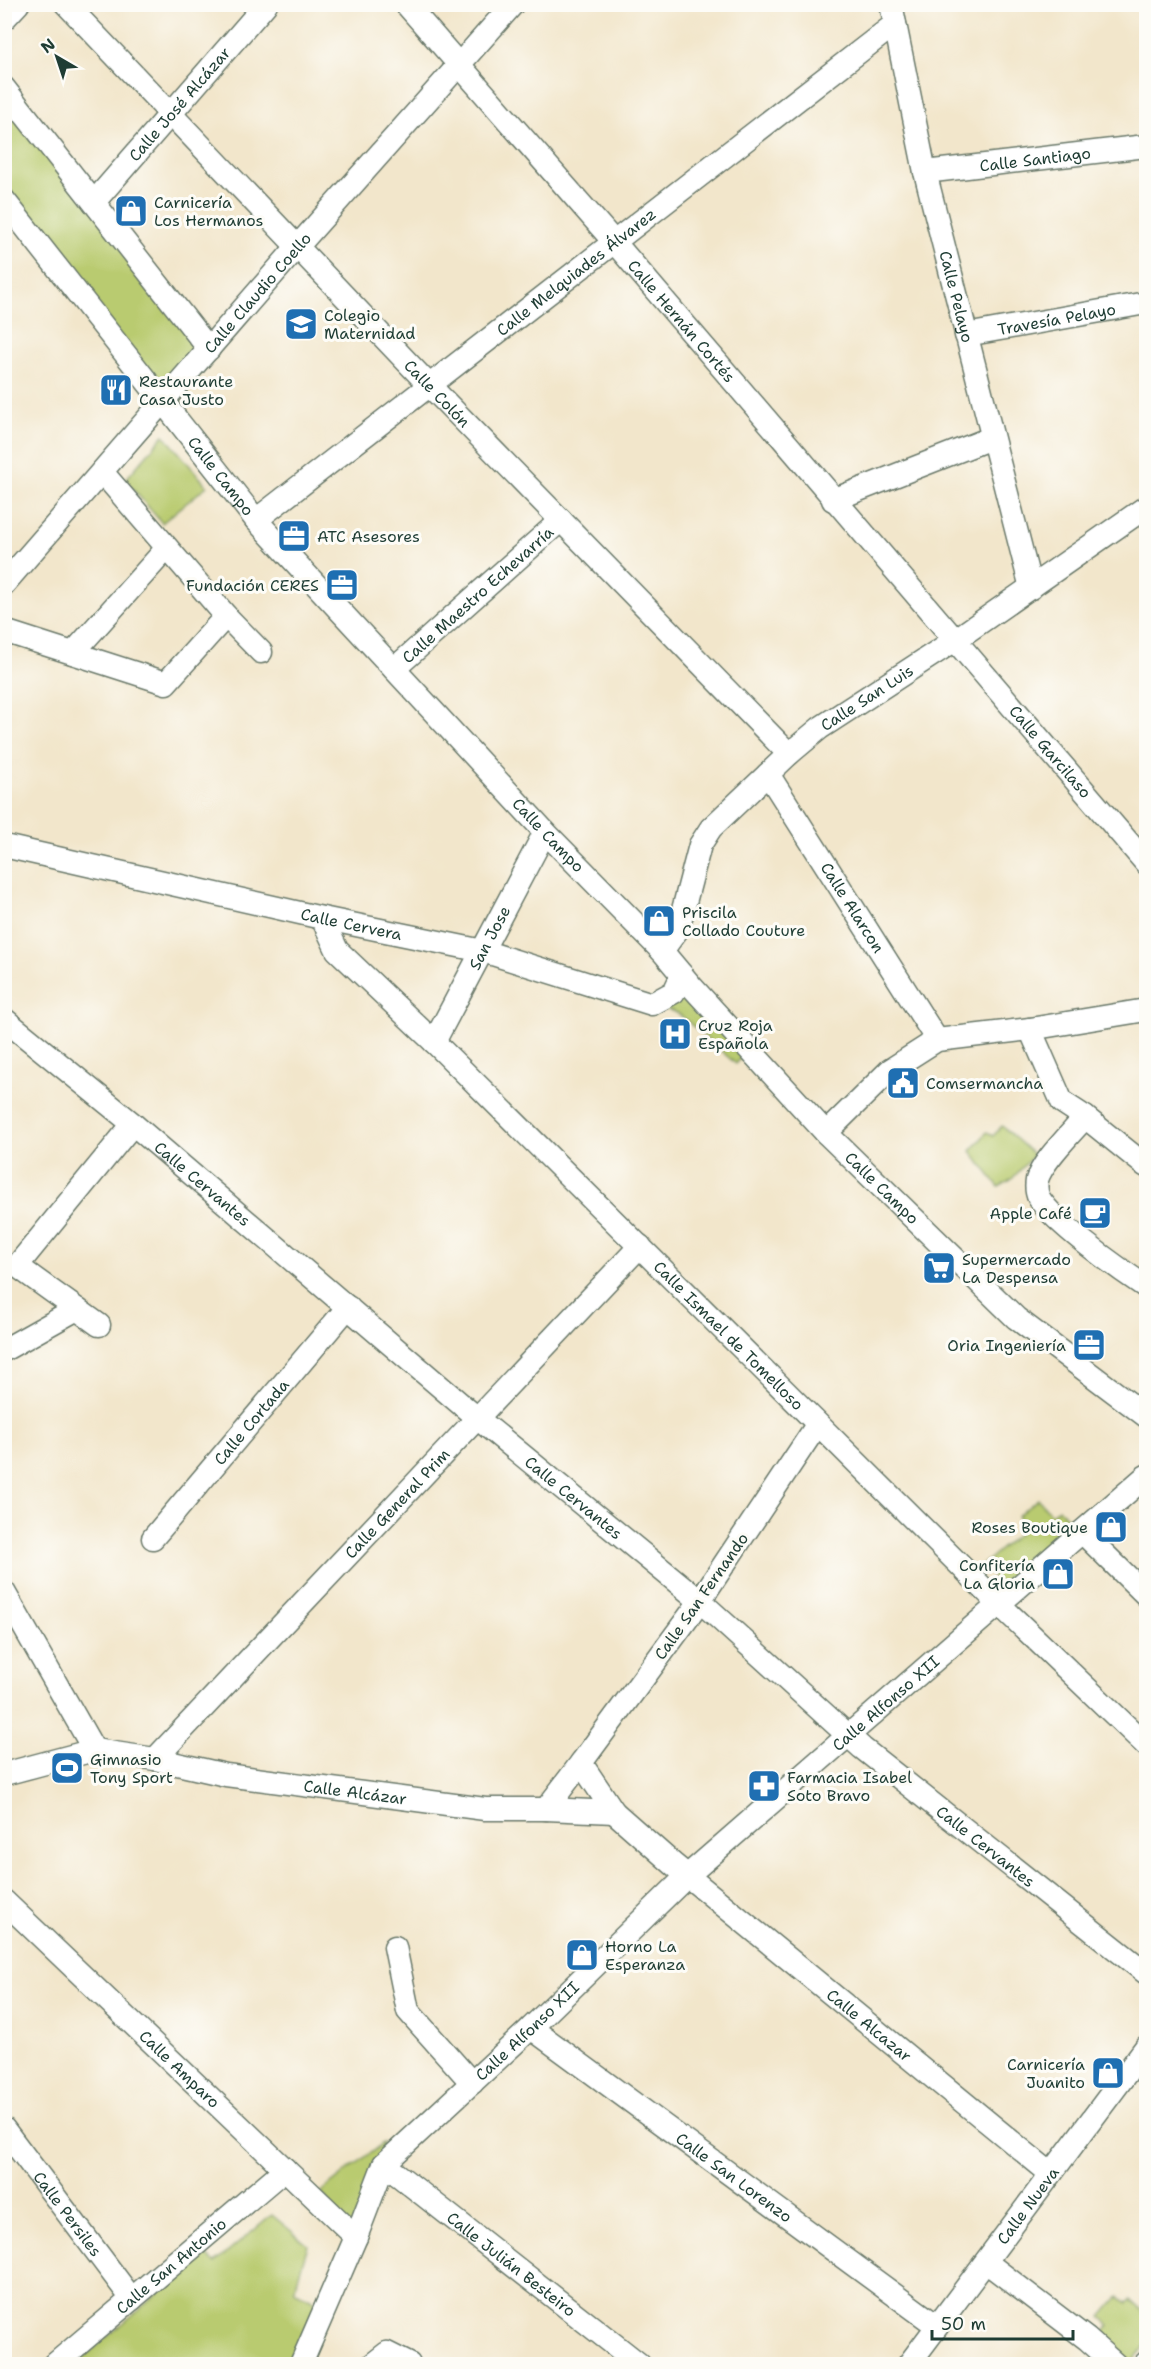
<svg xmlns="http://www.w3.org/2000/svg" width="1151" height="2369" font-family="'Shantell Sans',sans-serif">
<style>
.green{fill:#b9cb6f;stroke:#6c8452;stroke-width:1.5}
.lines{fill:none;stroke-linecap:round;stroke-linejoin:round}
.minor-casing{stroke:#697869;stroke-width:25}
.minor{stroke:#fff;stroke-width:22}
.labels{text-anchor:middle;stroke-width:6;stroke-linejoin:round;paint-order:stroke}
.street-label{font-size:16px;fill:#1f3d34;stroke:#fdfcf7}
.poi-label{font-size:16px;fill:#1f3d34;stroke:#fdfcf7;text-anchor:start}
</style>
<rect width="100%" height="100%" fill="#fdfcf7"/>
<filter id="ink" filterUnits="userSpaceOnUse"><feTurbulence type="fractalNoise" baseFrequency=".0167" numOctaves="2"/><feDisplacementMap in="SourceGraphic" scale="12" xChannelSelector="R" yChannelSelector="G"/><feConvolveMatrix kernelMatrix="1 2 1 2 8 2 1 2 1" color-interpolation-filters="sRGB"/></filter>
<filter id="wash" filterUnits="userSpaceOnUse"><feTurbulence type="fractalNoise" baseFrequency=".008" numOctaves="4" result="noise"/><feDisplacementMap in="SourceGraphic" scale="24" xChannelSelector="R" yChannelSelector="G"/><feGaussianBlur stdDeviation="1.35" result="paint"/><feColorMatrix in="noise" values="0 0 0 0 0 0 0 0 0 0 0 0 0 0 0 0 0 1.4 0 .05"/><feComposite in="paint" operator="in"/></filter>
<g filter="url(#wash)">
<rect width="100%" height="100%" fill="#f2e6cb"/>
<g class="green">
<path d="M4 88 209 349 163 402 5 199Z"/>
<path d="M164 435 207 486 162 523 125 480Z"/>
<path d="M687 990 745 1053 736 1064 679 1014 662 1007Z"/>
<path d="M1002 1126 1034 1155 1011 1180 999 1187 971 1151 987 1132 993 1136Z"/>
<path d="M1038 1499 1051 1514 1059 1508 1074 1526 1004 1588 982 1565 1025 1528 1017 1516Z"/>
<path d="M383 2143 384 2164 356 2237 321 2192Z"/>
<path d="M272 2215 308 2245 294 2291 321 2304 295 2364H76L204 2253 215 2263Z"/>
<path d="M1118 2297 1128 2303 1131 2300 1146 2314V2343L1133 2362 1129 2363 1101 2338 1110 2325 1101 2317Z"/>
</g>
</g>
<g filter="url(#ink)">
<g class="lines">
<g class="minor-casing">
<g id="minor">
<path id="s1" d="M66 4 429 385 789 754"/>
<path id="s2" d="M406 4 615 243 1146 863"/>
<path id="s3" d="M891 4 925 172 1031 588"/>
<path d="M4 19 18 4"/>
<path d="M4 88 209 349"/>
<path id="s4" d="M925 172 1146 146"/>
<path id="s5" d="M4 200 256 520 545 832 662 951 693 988 826 1133 1016 1318 1146 1416"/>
<path id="s6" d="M94 202 266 4"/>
<path id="s7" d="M966 335 1146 303"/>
<path d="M102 472 226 616 261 652"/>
<path d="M833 500 991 438"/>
<path id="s8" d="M256 520 895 24"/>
<path id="s9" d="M4 584 297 247 513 4"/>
<path d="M4 631 166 683 226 616"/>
<path d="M73 653 167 548"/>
<path id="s10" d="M394 669 561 520"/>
<path id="s11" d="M768 774 937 1040"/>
<path id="s12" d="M4 846 322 918 483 951 652 1004 674 992 682 975"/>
<path id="s13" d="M322 918 337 950 434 1042 1000 1605 1146 1745"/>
<path id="s14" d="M662 951 678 929 700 845 711 828 789 754 820 728 955 640 1146 507"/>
<path id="s15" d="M4 1019 133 1124 477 1418 700 1601 862 1748 1146 1973"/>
<path d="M1030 1029 1062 1102 1085 1117 1146 1166"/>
<path id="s16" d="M434 1042 545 832"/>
<path d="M1085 1117C1072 1133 1042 1161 1037 1180 1036 1186 1036 1192 1039 1198 1055 1224 1119 1269 1146 1287"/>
<path d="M826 1133 890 1070 937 1040 1030 1029 1146 1010"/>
<path d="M99 1325 17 1266 133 1124"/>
<path d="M4 1350 77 1309"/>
<path id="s17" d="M817 1425 693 1611 581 1763 614 1812 673 1864 1051 2174"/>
<path d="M1082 1532 1146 1595"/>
<path id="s18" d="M153 1538 348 1307"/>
<path d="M4 1592 94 1750"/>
<path id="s19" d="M155 1759 640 1246"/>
<path id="s20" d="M4 1774 94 1750 155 1759 226 1775 485 1809H546L614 1812"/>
<path d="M546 1809 581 1763"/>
<path id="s21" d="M4 1901 356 2237"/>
<path d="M395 1947 408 2011 472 2083"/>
<path id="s22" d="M531 2028 937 2326"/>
<path id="s23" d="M4 2129 132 2299"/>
<path id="s24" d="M384 2164 639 2364"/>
<path d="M986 2262 1087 2339 1115 2364"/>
<path id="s25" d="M55 2364 285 2169"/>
<path id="s26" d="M301 2364 356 2237 384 2164 531 2028 687 1876 1146 1476"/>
<path d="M373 2364 387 2353 409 2364"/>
<path id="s27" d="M909 2364 1146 2047"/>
<path d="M1145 2364 1146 2363"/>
</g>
</g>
<use href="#minor" class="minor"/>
</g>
</g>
<defs>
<g id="shop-square" transform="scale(1.725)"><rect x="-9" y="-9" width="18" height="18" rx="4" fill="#1f6fb2" stroke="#fdfcf7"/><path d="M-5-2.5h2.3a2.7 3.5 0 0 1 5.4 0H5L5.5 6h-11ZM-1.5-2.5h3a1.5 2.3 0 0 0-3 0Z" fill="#fff"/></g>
<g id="school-square" transform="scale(1.725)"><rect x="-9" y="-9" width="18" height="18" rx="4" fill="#1f6fb2" stroke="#fdfcf7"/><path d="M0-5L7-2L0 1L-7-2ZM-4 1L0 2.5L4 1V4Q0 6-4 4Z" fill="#fff"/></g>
<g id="restaurant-square" transform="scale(1.725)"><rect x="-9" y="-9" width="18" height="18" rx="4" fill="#1f6fb2" stroke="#fdfcf7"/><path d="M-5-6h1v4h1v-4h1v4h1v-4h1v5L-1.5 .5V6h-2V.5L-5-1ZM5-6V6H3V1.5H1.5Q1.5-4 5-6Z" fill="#fff"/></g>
<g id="office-square" transform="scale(1.725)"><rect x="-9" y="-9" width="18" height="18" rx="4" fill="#1f6fb2" stroke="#fdfcf7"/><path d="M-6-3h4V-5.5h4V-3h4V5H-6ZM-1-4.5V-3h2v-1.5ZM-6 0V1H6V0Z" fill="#fff"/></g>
<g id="hospital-square" transform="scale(1.725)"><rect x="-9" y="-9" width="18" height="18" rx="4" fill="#1f6fb2" stroke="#fdfcf7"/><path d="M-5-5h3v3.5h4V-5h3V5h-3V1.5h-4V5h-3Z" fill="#fff"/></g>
<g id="civic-square" transform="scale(1.725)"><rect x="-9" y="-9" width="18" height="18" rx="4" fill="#1f6fb2" stroke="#fdfcf7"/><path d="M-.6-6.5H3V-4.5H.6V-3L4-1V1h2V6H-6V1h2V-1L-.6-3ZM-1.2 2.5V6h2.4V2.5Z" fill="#fff"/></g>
<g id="cafe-square" transform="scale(1.725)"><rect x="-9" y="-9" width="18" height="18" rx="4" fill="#1f6fb2" stroke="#fdfcf7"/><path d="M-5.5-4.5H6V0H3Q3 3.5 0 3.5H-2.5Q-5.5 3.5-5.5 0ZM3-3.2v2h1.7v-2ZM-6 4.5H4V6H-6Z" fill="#fff"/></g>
<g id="supermarket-square" transform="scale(1.725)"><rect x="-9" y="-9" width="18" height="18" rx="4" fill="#1f6fb2" stroke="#fdfcf7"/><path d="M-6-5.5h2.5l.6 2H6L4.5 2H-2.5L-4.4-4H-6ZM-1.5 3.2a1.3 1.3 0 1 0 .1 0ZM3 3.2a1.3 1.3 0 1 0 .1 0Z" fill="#fff"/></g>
<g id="stadium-square" transform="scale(1.725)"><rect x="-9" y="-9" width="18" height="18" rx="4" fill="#1f6fb2" stroke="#fdfcf7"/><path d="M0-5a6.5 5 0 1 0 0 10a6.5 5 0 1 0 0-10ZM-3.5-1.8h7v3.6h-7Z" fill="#fff"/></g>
<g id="pharmacy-square" transform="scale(1.725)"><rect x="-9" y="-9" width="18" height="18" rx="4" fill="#1f6fb2" stroke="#fdfcf7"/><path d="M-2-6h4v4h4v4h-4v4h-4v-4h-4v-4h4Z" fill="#fff"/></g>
</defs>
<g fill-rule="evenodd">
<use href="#shop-square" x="131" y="211"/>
<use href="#school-square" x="301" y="324"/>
<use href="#restaurant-square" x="116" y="390"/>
<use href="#office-square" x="294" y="536"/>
<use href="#office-square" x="342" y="585"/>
<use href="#shop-square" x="659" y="921"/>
<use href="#hospital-square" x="675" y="1034"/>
<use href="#civic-square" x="903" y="1083"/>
<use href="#cafe-square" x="1095" y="1213"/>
<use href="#supermarket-square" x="939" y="1268"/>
<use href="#office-square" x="1089" y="1345"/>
<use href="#shop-square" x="1111" y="1527"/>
<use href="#shop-square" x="1058" y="1574"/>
<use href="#stadium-square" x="67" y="1768"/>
<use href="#pharmacy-square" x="764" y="1786"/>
<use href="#shop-square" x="582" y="1955"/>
<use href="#shop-square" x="1108" y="2073"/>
</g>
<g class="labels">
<g class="street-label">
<text dy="6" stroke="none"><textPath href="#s6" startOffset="130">Calle José Alcázar</textPath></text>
<text dy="6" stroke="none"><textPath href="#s4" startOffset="111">Calle Santiago</textPath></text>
<text dy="6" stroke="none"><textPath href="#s8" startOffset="405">Calle Melquiades Álvarez</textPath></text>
<text dy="6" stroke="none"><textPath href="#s9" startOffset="386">Calle Claudio Coello</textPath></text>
<text dy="6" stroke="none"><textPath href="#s3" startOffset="300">Calle Pelayo</textPath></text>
<text dy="6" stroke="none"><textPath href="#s7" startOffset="92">Travesía Pelayo</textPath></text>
<text dy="6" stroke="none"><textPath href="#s2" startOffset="420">Calle Hernán Cortés</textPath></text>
<text dy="6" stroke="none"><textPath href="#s1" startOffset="538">Calle Colón</textPath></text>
<text dy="6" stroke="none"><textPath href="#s5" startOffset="351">Calle Campo</textPath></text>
<text dy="6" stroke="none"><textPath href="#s10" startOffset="112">Calle Maestro Echevarría</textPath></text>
<text dy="6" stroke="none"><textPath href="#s14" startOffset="338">Calle San Luis</textPath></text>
<text dy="6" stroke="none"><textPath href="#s2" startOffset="987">Calle Garcilaso</textPath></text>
<text dy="6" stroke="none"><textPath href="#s5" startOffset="837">Calle Campo</textPath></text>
<text dy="6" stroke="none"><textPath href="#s11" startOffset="158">Calle Alarcon</textPath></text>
<text dy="6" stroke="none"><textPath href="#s12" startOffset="356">Calle Cervera</textPath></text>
<text dy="6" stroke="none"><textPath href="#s16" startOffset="118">San Jose</textPath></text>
<text dy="6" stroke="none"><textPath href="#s15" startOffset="258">Calle Cervantes</textPath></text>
<text dy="6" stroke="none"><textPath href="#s5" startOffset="1323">Calle Campo</textPath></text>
<text dy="6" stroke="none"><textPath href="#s13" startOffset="585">Calle Ismael de Tomelloso</textPath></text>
<text dy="6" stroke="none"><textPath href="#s18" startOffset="152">Calle Cortada</textPath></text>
<text dy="6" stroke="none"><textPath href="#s15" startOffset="744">Calle Cervantes</textPath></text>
<text dy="6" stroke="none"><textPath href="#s19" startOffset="352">Calle General Prim</textPath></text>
<text transform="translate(701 1596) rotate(-55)" y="6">Calle San Fernando</text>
<text dy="6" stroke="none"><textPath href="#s26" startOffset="898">Calle Alfonso XII</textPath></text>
<text dy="6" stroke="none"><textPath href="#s20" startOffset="358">Calle Alcázar</textPath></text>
<text dy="6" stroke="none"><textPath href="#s15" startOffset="1284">Calle Cervantes</textPath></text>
<text dy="6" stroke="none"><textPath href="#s17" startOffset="804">Calle Alcazar</textPath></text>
<text dy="6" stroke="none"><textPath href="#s26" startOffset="412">Calle Alfonso XII</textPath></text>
<text dy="6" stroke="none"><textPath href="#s21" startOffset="243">Calle Amparo</textPath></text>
<text dy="6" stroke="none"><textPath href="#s22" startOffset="252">Calle San Lorenzo</textPath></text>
<text dy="6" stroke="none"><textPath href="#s27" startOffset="198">Calle Nueva</textPath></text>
<text dy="6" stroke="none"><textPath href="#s23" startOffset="106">Calle Persiles</textPath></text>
<text dy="6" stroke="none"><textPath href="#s24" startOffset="162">Calle Julián Besteiro</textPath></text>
<text dy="6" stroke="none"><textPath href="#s25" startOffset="152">Calle San Antonio</textPath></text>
</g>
<g class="poi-label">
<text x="154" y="208">Carnicería<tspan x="154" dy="18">Los Hermanos</tspan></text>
<text x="324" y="321">Colegio<tspan x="324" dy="18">Maternidad</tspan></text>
<text x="139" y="387">Restaurante<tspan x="139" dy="18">Casa Justo</tspan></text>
<text x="317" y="542">ATC Asesores</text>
<text x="319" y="591" text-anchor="end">Fundación CERES</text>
<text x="682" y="918">Priscila<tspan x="682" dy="18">Collado Couture</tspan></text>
<text x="698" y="1031">Cruz Roja<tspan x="698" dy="18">Española</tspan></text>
<text x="926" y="1089">Comsermancha</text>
<text x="1072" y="1219" text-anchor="end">Apple Café</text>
<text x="962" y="1265">Supermercado<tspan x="962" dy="18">La Despensa</tspan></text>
<text x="1066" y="1351" text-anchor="end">Oria Ingeniería</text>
<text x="1088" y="1533" text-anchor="end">Roses Boutique</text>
<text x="1035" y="1571" text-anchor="end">Confitería<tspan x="1035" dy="18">La Gloria</tspan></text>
<text x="90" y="1765">Gimnasio<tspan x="90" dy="18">Tony Sport</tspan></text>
<text x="787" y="1783">Farmacia Isabel<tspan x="787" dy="18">Soto Bravo</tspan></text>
<text x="605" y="1952">Horno La<tspan x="605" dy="18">Esperanza</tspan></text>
<text x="1085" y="2070" text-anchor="end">Carnicería<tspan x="1085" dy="18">Juanito</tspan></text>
</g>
</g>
<rect width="1151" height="2369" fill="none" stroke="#fdfcf7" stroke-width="24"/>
<g transform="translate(57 57) rotate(321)" stroke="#fdfcf7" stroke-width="4.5" paint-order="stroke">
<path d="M0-4.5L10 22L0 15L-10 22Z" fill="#1f3d34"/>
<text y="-9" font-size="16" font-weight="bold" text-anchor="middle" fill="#1f3d34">N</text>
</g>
<path d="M932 2330v9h141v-9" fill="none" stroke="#1f3d34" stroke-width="3"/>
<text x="941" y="2330" font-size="18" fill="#1f3d34" stroke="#fdfcf7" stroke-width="4.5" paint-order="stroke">50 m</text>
</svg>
